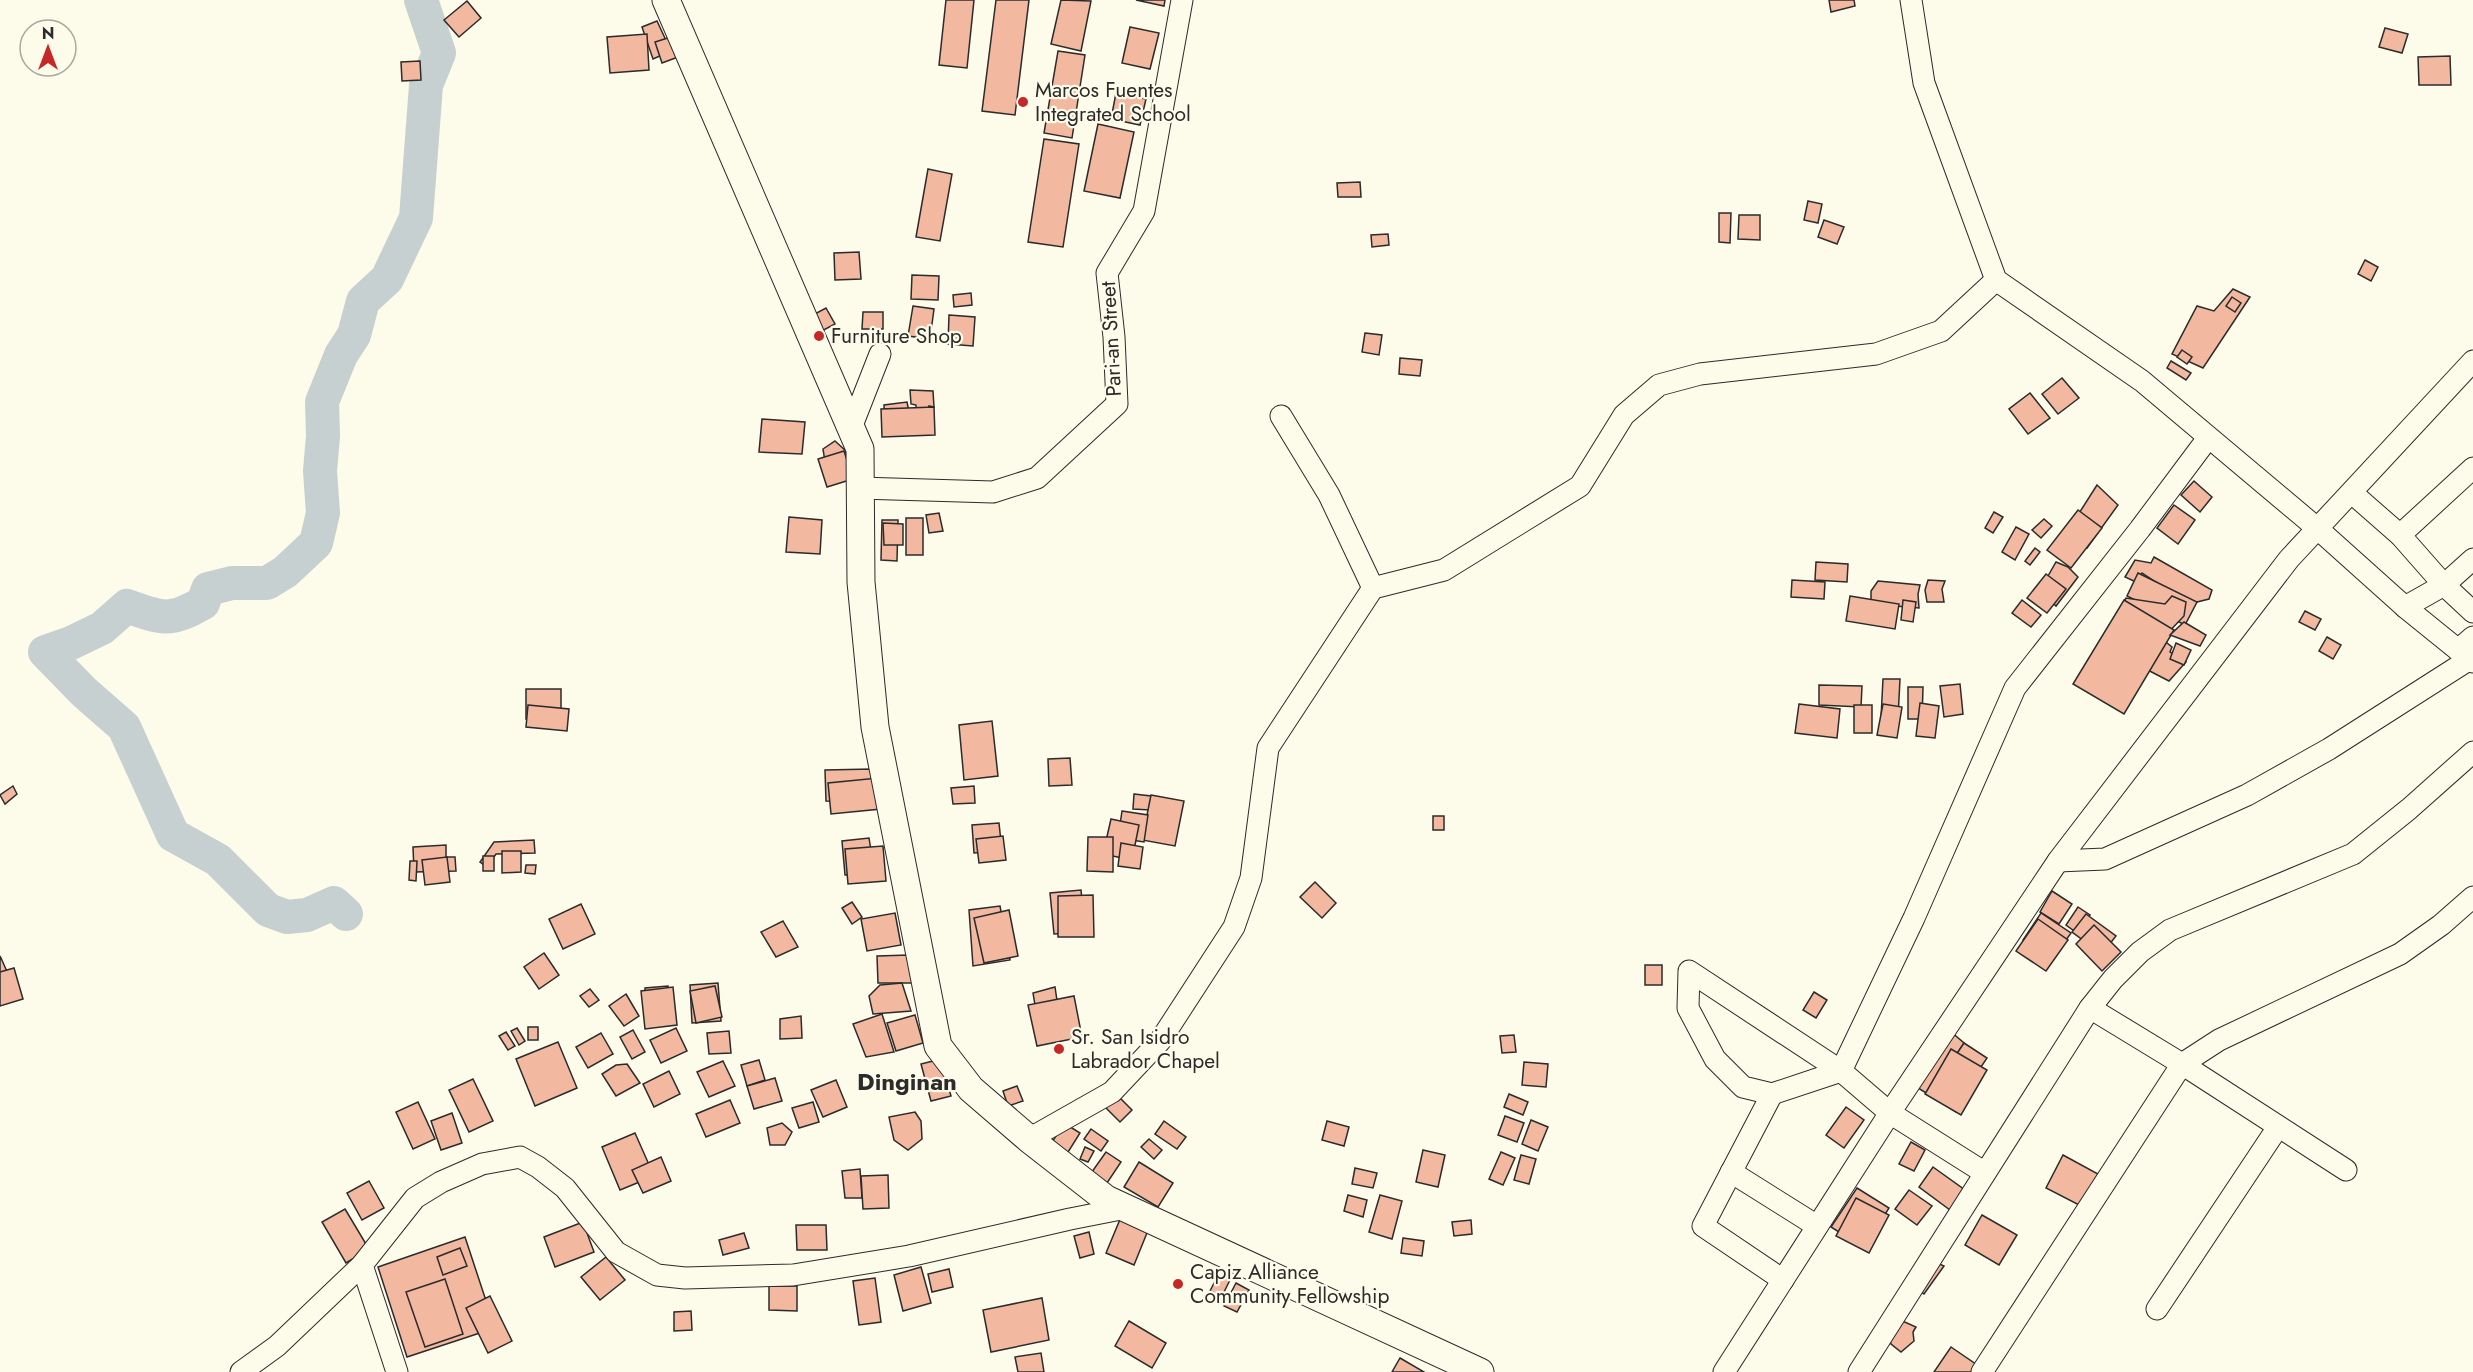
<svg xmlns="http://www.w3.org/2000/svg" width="2473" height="1372" font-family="Jost,sans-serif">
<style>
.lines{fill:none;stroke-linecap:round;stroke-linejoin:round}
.river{stroke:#c7d0d0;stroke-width:34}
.building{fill:#f2b8a0;stroke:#2b2b2b;stroke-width:1.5}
.minor-casing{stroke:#2b2b2b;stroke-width:23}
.major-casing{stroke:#2b2b2b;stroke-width:29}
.minor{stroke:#fdfbea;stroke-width:21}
.major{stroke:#fdfbea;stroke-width:27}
.poi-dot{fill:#c62828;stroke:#fdfbea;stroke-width:2}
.labels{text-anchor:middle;stroke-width:4.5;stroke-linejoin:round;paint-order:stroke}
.poi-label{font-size:21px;fill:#2b2b2b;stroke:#fdfbea;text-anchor:start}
.street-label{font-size:21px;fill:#2b2b2b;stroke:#fdfbea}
.quarter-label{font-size:24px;font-weight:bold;fill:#2b2b2b;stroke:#fdfbea}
</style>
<rect width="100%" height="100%" fill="#fdfbea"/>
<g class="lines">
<path class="river" d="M346 914 334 903 307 915 287 917 268 910 218 860 173 835 124 727 84 692 45 652 71 643 102 628 127 606C162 619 170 622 203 603L208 589 232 583H267L285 572 316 543 323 513 320 471 323 436 322 402 341 355 354 335 363 301 387 279 416 218 426 85 439 53 421 0"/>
</g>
<g class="building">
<path d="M946 0H974L967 68 939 65Z"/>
<path d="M996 0H1029L1015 115 982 111Z"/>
<path d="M1061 0 1091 1 1081 51 1051 44Z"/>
<path d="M1136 0H1165L1164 6Z"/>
<path d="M1829 0H1854L1855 6 1831 12Z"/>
<path d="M467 1 481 18 459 37 444 20Z"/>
<path d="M657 21 671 51 653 59 642 27Z"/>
<path d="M1130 27 1159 33 1150 69 1122 63Z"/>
<path d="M2385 28 2408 34 2402 53 2379 47Z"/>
<path d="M647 34 649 70 610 73 607 37Z"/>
<path d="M671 37 678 57 662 63 655 42Z"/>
<path d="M1058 51 1085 55 1072 138 1044 133Z"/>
<path d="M2450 56 2451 85H2419L2418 57Z"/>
<path d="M420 61 421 80 402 81 401 62Z"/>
<path d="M1116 93 1146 99 1140 125 1111 119Z"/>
<path d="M1098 124 1134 132 1120 198 1084 191Z"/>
<path d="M1044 139 1079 144 1063 247 1028 242Z"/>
<path d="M928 169 952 174 940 241 916 237Z"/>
<path d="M1360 182 1361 197H1338L1337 183Z"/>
<path d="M1808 201 1822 204 1818 223 1804 220Z"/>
<path d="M1719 213H1731L1730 243 1719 242Z"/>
<path d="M1739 215H1760V240L1738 239Z"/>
<path d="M1824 220 1844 227 1837 244 1818 237Z"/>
<path d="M1388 234 1389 245 1372 247 1371 235Z"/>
<path d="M859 252 861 279 835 280 834 253Z"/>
<path d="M2365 260 2378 267 2371 281 2358 274Z"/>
<path d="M912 275 939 276 938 300 911 299Z"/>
<path d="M2233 289 2250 297 2203 368 2172 354 2197 306 2214 311Z"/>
<path d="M971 293 972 305 954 307 953 295Z"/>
<path d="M2232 297 2241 303 2235 312 2226 306Z"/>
<path d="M913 306 934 309 930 339 908 336Z"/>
<path d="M826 308 835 324 820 332 811 316Z"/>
<path d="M863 312H883V329H862Z"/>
<path d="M949 315 975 317 973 346 948 344Z"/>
<path d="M1365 333 1382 335 1379 355 1362 352Z"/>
<path d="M2182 350 2192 357 2187 364 2177 357Z"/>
<path d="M1400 358 1422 360 1420 376 1399 374Z"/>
<path d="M2171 361 2191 373 2186 380 2167 368Z"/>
<path d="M2062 378 2079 398 2058 414 2042 394Z"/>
<path d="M910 390 933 391 934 407 929 406V411L916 412V405L911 404Z"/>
<path d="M2030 393 2050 418 2028 434 2009 409Z"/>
<path d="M907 402 913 432 885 433 884 405Z"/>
<path d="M934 407 935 435 882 437 881 409Z"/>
<path d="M762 419 805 422 802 454 759 452Z"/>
<path d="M835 441 846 451 845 467 841 474 826 468 823 449Z"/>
<path d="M844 451 853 479 827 487 818 459Z"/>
<path d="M2194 481 2212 497 2200 512 2181 495Z"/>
<path d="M2097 485 2118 505 2087 548 2069 529Z"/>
<path d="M2174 505 2195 520 2178 544 2157 528Z"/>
<path d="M2078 510 2102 528 2071 568 2047 550Z"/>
<path d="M1994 512 2003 517 1993 533 1985 528Z"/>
<path d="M939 513 943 531 929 533 926 515Z"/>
<path d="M789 517 822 520 820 554 786 552Z"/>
<rect x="906" y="518" width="17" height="37"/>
<path d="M2044 519 2052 526 2041 538 2032 530Z"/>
<path d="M882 520H898L897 561 881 560Z"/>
<path d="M883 523 903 524V545H884Z"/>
<path d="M2016 527 2029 534 2015 560 2002 552Z"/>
<path d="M2035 548 2040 552 2030 565 2025 561Z"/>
<path d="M2154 557 2212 590 2209 599 2193 603 2186 602 2142 573 2136 582 2125 577 2135 560 2151 563Z"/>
<path d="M1816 562 1848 564 1847 582 1815 580Z"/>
<path d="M2056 562 2068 567 2078 577 2056 606 2040 590Z"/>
<path d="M2138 573 2197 602 2185 625 2127 596Z"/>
<path d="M2046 574 2066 589 2047 613 2027 598Z"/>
<path d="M1792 580 1825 582 1824 599 1791 597Z"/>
<path d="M1928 580 1945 581 1942 589 1944 602H1927L1925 590Z"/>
<path d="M1878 581 1920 585 1918 594 1919 608 1871 604V591Z"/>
<path d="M1850 596 1899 604 1895 629 1846 621Z"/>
<path d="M2172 596 2186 602 2184 616 2162 639 2172 647 2170 652 2186 662 2169 681 2138 665 2122 680 2088 661 2126 598 2165 604Z"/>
<path d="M1903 600 1916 602 1913 622 1901 620Z"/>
<path d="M2022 600 2041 615 2031 627 2012 613Z"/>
<path d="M2124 600 2174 630 2124 714 2073 684Z"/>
<path d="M2305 611 2321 619 2315 630 2299 622Z"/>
<path d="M2184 622 2206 635 2200 646 2170 635Z"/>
<path d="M2327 637 2341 645 2333 659 2319 651Z"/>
<path d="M2176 643 2191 650 2184 665 2170 659Z"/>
<path d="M1883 679H1900L1898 718H1881Z"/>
<path d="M1960 684 1963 714 1944 717 1940 686Z"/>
<path d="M1819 685 1862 686 1861 707 1819 705Z"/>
<path d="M1908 687H1923L1922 719H1908Z"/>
<rect x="526" y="689" width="35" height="30"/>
<path d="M1920 703 1939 706 1935 738 1916 736Z"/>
<path d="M1799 704 1840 709 1837 738 1795 733Z"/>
<path d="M1883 704 1902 707 1897 738 1877 735Z"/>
<path d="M528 705 569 709 567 731 526 727Z"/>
<rect x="1854" y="705" width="18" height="28"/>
<path d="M992 721 998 776 964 780 959 725Z"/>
<path d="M1070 758 1072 785 1049 786 1048 759Z"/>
<path d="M872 769 871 803 826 801 825 770Z"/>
<path d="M878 778 881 809 831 814 828 783Z"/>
<path d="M13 786 17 794 5 804 0 795Z"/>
<path d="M974 786 975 803 953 804 951 788Z"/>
<path d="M1134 794 1151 796 1150 810 1133 809Z"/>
<path d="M1151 795 1184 801 1175 846 1142 840Z"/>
<path d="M1122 811 1148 815 1144 842 1118 838Z"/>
<rect x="1433" y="816" width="11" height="14"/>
<path d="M1111 819 1139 825 1132 860 1103 854Z"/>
<path d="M999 823 1002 851 974 853 972 825Z"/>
<path d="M1003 836 1006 860 979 863 976 839Z"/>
<path d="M1088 837H1113V872L1087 871Z"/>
<path d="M869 838 875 874 845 875 842 841Z"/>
<path d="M534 840 535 853 496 854 487 867 480 862 494 842Z"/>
<path d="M1121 843 1143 847 1140 869 1118 866Z"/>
<path d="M446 845V857H455L456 871 414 872 413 847Z"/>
<path d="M883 846 886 881 848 884 845 849Z"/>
<path d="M502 851H521V872L502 873Z"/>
<rect x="483" y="856" width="11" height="15"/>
<path d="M447 857 450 882 425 885 422 860Z"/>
<path d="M410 861H417L416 881 409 880Z"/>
<path d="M526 865H536L535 874 525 873Z"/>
<path d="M1315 882 1336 903 1322 918 1300 897Z"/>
<path d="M1081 890 1085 932 1054 934 1050 893Z"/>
<path d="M2052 891 2072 904 2059 924 2040 912Z"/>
<path d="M1093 895 1094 937H1058V896Z"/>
<path d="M852 902 862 917 852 924 842 908Z"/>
<path d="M581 904 595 934 563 949 549 919Z"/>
<path d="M1000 906 1010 960 973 966 969 910Z"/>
<path d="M2078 907 2090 915 2077 933 2066 925Z"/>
<path d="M1009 910 1018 956 984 963 974 918Z"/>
<path d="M895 913 901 945 867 951 861 919Z"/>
<path d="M2041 913 2071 933 2052 960 2023 940Z"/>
<path d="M2086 914 2116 936 2102 954 2072 932Z"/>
<path d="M2038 919 2068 940 2046 971 2016 951Z"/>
<path d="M783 921 798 947 776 957 761 932Z"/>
<path d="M2094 925 2121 952 2102 971 2076 944Z"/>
<path d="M544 953 559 975 539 989 524 967Z"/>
<path d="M909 955 912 983H878L877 956Z"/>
<path d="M0 956 1 958 13 985 0 986Z"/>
<rect x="1645" y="965" width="17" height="20"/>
<path d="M14 968 23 999 0 1006V972Z"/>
<path d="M718 983 721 1021 692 1023 690 985Z"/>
<path d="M902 983 911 1011 873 1014 869 996 880 985Z"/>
<path d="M668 986 672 1010 657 1011 645 1006V988Z"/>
<path d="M715 986 722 1017 696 1023 690 991Z"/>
<path d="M673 987 677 1025 645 1029 641 991Z"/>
<path d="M1055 987 1061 1027 1039 1029 1033 993Z"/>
<path d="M590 989 599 1000 589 1007 580 996Z"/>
<path d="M1814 992 1827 1000 1816 1018 1803 1010Z"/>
<path d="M626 994 639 1016 624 1026 609 1006Z"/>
<path d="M1074 996 1082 1037 1037 1046 1028 1005Z"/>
<path d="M882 1014 894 1052 866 1057 853 1024Z"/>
<path d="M915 1015 923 1043 896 1051 887 1023Z"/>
<path d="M801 1016 802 1038 780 1039V1019Z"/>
<rect x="528" y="1027" width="10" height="13"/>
<path d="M517 1028 525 1041 519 1045 511 1031Z"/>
<path d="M676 1028 687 1051 661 1063 650 1040Z"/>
<path d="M633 1030 645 1052 632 1059 620 1037Z"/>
<path d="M729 1031 731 1053 709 1054 707 1033Z"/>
<path d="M1950 1031 1964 1043 1950 1064 1973 1079 1970 1088 1956 1112 1915 1086Z"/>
<path d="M506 1032 515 1046 508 1050 499 1036Z"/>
<path d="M601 1033 613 1054 588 1068 576 1047Z"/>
<path d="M1514 1035 1516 1052 1502 1053 1500 1036Z"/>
<path d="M558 1042 577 1088 535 1106 516 1059Z"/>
<path d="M1964 1043 1987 1058 1973 1079 1950 1064Z"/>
<path d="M1951 1049 1987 1070 1961 1115 1925 1094Z"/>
<path d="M941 1059 951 1096 931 1101 921 1064Z"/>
<path d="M759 1060 765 1080 747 1086 741 1065Z"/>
<path d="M723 1061 735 1086 709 1097 697 1072Z"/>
<path d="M1524 1062 1548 1064 1546 1087 1522 1085Z"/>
<path d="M627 1064 640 1083 616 1096 602 1074 616 1065Z"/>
<path d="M669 1071 680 1094 654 1107 643 1084Z"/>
<path d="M775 1078 782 1101 754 1109 747 1086Z"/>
<path d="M473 1079 493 1121 469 1132 449 1090Z"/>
<path d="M836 1080 847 1107 823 1117 811 1090Z"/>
<path d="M1017 1086 1023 1101 1008 1106 1003 1091Z"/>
<path d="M1115 1093 1132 1110 1120 1122 1103 1105Z"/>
<path d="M1509 1094 1528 1102 1523 1115 1504 1107Z"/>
<path d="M730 1100 740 1123 706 1137 696 1114Z"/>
<path d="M418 1102 435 1139 413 1149 396 1112Z"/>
<path d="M813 1102 819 1122 799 1128 792 1108Z"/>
<path d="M1846 1107 1864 1120 1844 1148 1826 1135Z"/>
<path d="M915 1112 921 1121 922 1139 908 1150 894 1140 889 1117Z"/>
<path d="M452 1113 462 1143 441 1150 431 1121Z"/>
<path d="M1505 1116 1524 1123 1517 1142 1498 1135Z"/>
<path d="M1531 1120 1548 1127 1538 1151 1522 1144Z"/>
<path d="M1164 1121 1186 1137 1177 1149 1155 1134Z"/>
<path d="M1327 1121 1349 1127 1344 1146 1322 1140Z"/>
<path d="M782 1123 792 1132 785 1145H770L767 1128Z"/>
<path d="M1064 1123 1080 1133 1065 1157 1049 1147Z"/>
<path d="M1091 1129 1108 1141 1101 1151 1084 1139Z"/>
<path d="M635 1133 654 1176 620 1190 602 1147Z"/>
<path d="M1149 1139 1162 1150 1154 1159 1141 1147Z"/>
<path d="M1911 1142 1925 1150 1914 1171 1899 1164Z"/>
<path d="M1085 1147 1094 1151 1088 1162 1080 1159Z"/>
<path d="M1423 1150 1445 1155 1438 1187 1416 1182Z"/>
<path d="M1106 1152 1121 1162 1105 1186 1089 1176Z"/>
<path d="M1501 1152 1515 1158 1503 1185 1489 1179Z"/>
<path d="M1521 1155 1536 1159 1529 1184 1514 1180Z"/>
<path d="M2063 1155 2098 1174 2081 1206 2046 1188Z"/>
<path d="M661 1157 671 1181 643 1193 632 1170Z"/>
<path d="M1139 1162 1173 1183 1158 1207 1124 1187Z"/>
<path d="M1933 1167 1965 1190 1950 1210 1919 1187Z"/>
<path d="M1355 1168 1377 1173 1373 1188 1352 1184Z"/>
<path d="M860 1169 862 1198H845L842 1171Z"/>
<path d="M888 1175 889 1208 863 1209 861 1176Z"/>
<path d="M369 1181 384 1208 362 1220 347 1193Z"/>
<path d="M1857 1188 1889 1208 1864 1248 1831 1227Z"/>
<path d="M1909 1190 1932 1206 1917 1225 1895 1209Z"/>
<path d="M1348 1195 1367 1200 1363 1217 1344 1211Z"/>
<path d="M1380 1195 1402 1201 1392 1239 1369 1232Z"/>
<path d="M1856 1198 1889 1215 1869 1253 1836 1236Z"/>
<path d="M345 1209 369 1249 346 1263 322 1222Z"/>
<path d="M1982 1215 2017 1235 1999 1265 1965 1245Z"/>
<path d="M1121 1217 1149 1228 1134 1265 1106 1253Z"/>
<path d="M1471 1220 1472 1234 1454 1236 1452 1222Z"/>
<path d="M583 1222 594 1252 555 1267 544 1237Z"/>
<path d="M796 1225H826L827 1250H797Z"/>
<path d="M1089 1232 1094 1254 1080 1258 1074 1236Z"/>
<path d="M744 1233 749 1248 723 1255 719 1240Z"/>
<path d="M465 1237 495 1328 407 1357 378 1267Z"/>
<path d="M1403 1238 1424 1241 1422 1256 1401 1253Z"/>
<path d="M460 1248 467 1266 443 1275 437 1257Z"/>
<path d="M606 1257 625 1280 600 1300 581 1277Z"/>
<path d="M1935 1262 1944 1266 1924 1294 1916 1289Z"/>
<path d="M921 1267 931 1303 903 1311 894 1275Z"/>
<path d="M949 1269 953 1287 932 1292 928 1274Z"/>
<path d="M1218 1275 1230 1280 1222 1296 1210 1291Z"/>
<path d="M875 1278 881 1322 859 1325 853 1281Z"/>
<path d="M445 1279 463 1334 425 1347 406 1292Z"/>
<path d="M1236 1283 1249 1290 1237 1312 1224 1306Z"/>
<path d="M769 1286H797V1311L769 1310Z"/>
<path d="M490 1296 512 1341 488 1353 466 1308Z"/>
<path d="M1042 1298 1049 1340 991 1352 983 1310Z"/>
<path d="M691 1311 692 1330 674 1331V1312Z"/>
<path d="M1898 1319 1916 1327 1913 1332 1914 1341 1901 1352 1891 1344 1888 1334Z"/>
<path d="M1129 1321 1166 1343 1152 1368 1115 1346Z"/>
<path d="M1951 1347 1983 1369 1981 1372H1934Z"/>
<path d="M1041 1353 1044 1372H1018L1015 1357Z"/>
<path d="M1400 1358 1424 1372H1392Z"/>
</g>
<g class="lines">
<g class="minor-casing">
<g id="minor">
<path d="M1911 0 1924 83 1996 280 2142 381 2318 529 2405 607 2473 662"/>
<path d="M1281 416 1329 495 1373 588"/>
<path d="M851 428 880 354"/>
<path d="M859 488 993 492 1037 478 1117 404 1114 337 1107 273 1144 211 1182 0"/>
<path d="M2352 493 2400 535 2444 585 2473 612"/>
<path d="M2400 535 2473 468"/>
<path d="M2405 607 2444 585 2473 559"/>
<path d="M2458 650 2473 637"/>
<path d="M2058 861 2105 859 2247 795 2329 749 2470 659"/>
<path d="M1689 971 1841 1071 1772 1094 1743 1087 1715 1059 1688 1008Z"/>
<path d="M2090 1008 2182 1064 2346 1170"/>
<path d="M1772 1094 1703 1226 1783 1280"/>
<path d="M1029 1139 1112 1092 1160 1041 1234 927 1251 878 1268 748 1373 588 1444 570 1580 486 1624 415 1659 385 1700 374 1876 354 1941 331 1996 280"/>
<path d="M1731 1172 1817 1226"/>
<path d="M1985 1173 1890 1113 1841 1071 1914 918 2015 688 2140 529 2208 438"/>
<path d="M362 1265 397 1372"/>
<path d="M2157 1309 2278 1127"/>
<path d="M241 1372 277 1346 362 1265 415 1198 441 1182 482 1164 520 1157 538 1167 565 1188 616 1252 657 1275 685 1278 793 1275 909 1256 1070 1219 1126 1208"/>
<path d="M1724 1372 1895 1105 2058 861 2289 559 2473 361"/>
<path d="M1859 1372 2090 1008 2113 979 2140 952 2170 930 2353 854 2409 809 2473 752"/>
<path d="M1982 1372 2182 1064 2219 1040 2400 954 2441 925 2473 897"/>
</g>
</g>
<g class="major-casing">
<path id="major" d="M666 0 860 449 861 582 875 727 938 1046 971 1089 1029 1139 1106 1199 1480 1372"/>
</g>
<use href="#minor" class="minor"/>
<use href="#major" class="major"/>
</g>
<g class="poi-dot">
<circle cx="1023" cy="102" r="6"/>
<circle cx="819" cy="336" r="6"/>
<circle cx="1059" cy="1049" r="6"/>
<circle cx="1178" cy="1284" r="6"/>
</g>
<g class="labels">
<g class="poi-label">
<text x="1035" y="97">Marcos Fuentes<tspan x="1035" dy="24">Integrated School</tspan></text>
<text x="831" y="343">Furniture Shop</text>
<text x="1071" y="1044">Sr. San Isidro<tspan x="1071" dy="24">Labrador Chapel</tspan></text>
<text x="1190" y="1279">Capiz Alliance<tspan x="1190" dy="24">Community Fellowship</tspan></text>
</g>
<g class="street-label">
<text transform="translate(1111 339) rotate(-93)" y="7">Pari-an Street</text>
</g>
<g class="quarter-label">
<text x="907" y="1090">Dinginan</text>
</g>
</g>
<g transform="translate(48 48)"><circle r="28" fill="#fdfbea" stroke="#a9a89e" stroke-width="1.5"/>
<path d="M0-4.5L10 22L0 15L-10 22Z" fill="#c62828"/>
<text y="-9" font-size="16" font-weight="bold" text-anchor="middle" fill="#2b2b2b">N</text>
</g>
</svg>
